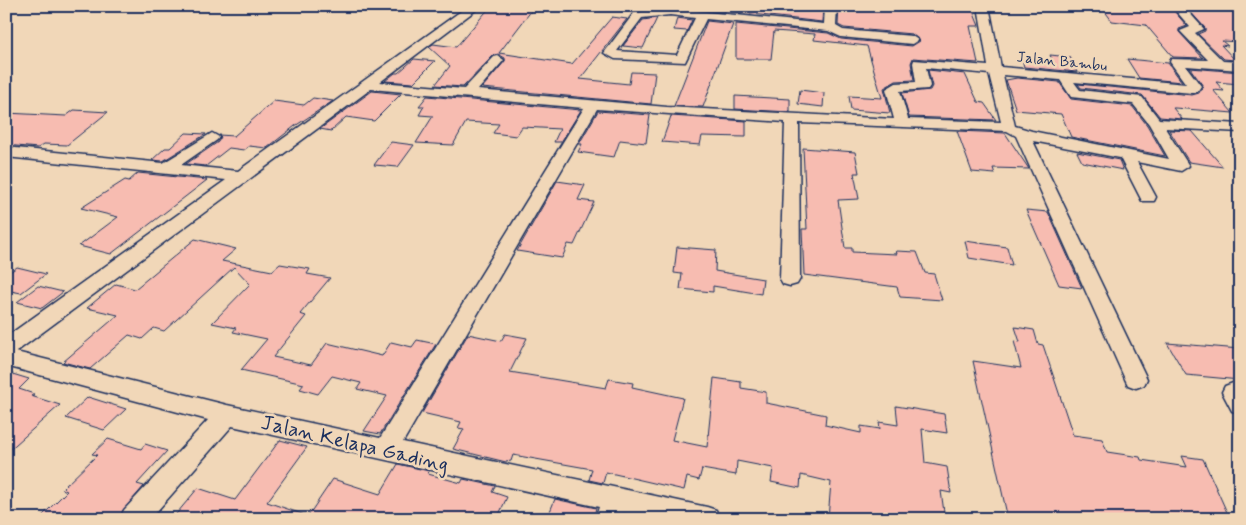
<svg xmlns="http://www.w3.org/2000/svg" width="1246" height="525" font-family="Mynerve,sans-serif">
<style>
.building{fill:#f7bcb1;stroke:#1b2f5e}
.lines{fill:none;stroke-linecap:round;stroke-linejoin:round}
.minor-casing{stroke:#1b2f5e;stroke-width:3}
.minor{fill:#f1d7b8;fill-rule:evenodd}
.labels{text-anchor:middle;stroke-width:5;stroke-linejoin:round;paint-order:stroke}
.far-street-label{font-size:15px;fill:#1b2f5e;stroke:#f1d7b8}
.near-street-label{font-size:21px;fill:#1b2f5e;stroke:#f1d7b8}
</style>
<rect width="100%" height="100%" fill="#f1d7b8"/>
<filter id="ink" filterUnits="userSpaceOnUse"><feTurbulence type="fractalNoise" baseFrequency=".02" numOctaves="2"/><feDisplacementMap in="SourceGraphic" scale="10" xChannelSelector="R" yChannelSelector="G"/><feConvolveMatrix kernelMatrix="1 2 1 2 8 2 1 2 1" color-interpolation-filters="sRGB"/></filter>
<g filter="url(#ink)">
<g class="building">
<path d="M491 6H535L499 53 572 64 612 17 627 19 580 79 629 84 631 72 655 73 651 104 482 88 505 61V58L498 54 493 56 463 87 435 85 450 66 429 47 433 44 456 47Z"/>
<path d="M681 6H823L822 22Z"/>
<path d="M839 6H971L979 26H970L978 63 913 58 911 63 914 80 896 81 884 88 890 113 851 110 849 96 882 98 867 46 814 40 815 34 774 31 771 59H736V24L828 33 841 39 912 46 920 41 912 34 844 28 838 25Z"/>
<path d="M1101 6H1182L1174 11 1187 26 1179 29V32L1203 58 1173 57 1146 25 1112 21Z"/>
<path d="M1183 6H1240V42L1222 41 1228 46 1221 45 1235 60 1224 59 1198 34 1205 31V28L1187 8Z"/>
<path d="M657 18 643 48 623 46 643 20Z"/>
<path d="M677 18 692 20 687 31 674 30Z"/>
<path d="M707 21 733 24 703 107 674 106Z"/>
<path d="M1050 55 1070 57 1077 72 1024 67 1022 59 1053 62Z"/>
<path d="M414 59 435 61 413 83 385 81 395 73H398Z"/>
<path d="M1127 59 1168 63 1182 82 1139 78Z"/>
<path d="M1190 68 1240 72V84L1216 82 1224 91 1213 90 1233 113 1175 108H1173L1182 119 1160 117 1142 95 1081 88 1078 84 1192 95 1199 93 1203 86Z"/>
<path d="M928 70 965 74 978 102 984 103 996 120 909 117 902 93 930 90 932 86Z"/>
<path d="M1017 78 1059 82 1071 99 1132 106 1147 125 1165 156 1071 137 1061 114 1016 110 1006 80Z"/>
<path d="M800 90 824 93 823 107 798 104Z"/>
<path d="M372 91 401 94 374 121 346 117 331 131 320 129Z"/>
<path d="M427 96 581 110 561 142H554L560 129 522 127 516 136 493 133 499 124 466 122 453 145 416 143 433 116 419 115 424 106H419Z"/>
<path d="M735 96 790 99V112L735 109Z"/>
<path d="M313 98 333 101 295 126 267 148 249 146 244 150 229 148 206 166 186 164 218 142 221 137 219 135 234 136 274 101 304 105Z"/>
<path d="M74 110 108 112 67 145 44 144 38 148 6 145V113L66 116Z"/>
<path d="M598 111 650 115 646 143 620 140 614 157 578 152 582 144H579Z"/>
<path d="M671 116 746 121V137L702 136 700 145 662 142Z"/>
<path d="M1169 130 1192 131 1223 167 1189 162Z"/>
<path d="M957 131 1005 133 1029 169 993 168 995 174 972 172Z"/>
<path d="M186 133 206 134 163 161 152 160 165 148H170Z"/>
<path d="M391 142 414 145 398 167 374 165Z"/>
<path d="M803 148 855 152 859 173H854L859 199 838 200 845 248H852V252L897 254 896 251 917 252 925 273 934 274 942 300 900 297 897 287 804 275 802 229H807Z"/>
<path d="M1077 152 1119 160 1123 170 1082 162Z"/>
<path d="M138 173 207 180 111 254 79 246 118 217 81 208 125 180 129 181Z"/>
<path d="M557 181 585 185 578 200 594 202 574 245 568 244 562 258 517 251Z"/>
<path d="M1026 210 1048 212 1082 288 1059 285Z"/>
<path d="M195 239 236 249 222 261 272 271 280 264 310 269 307 274 330 278 300 314 306 316 273 357 311 365 327 343 382 356 391 342 412 347 417 340 436 344 380 434 364 431 387 396 357 389 361 383 332 376 318 394 300 389 304 384 241 370 267 339 233 332 236 328 212 323 250 284 234 267 164 331 154 328 142 339 129 335 90 369 63 362 118 315 87 308 116 284 135 289Z"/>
<path d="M965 241 1007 247 1012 265 969 258Z"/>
<path d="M677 247 716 250 715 271 763 279 761 294 713 286V292L680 289 682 274 674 273Z"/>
<path d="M17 267 46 274 21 293 6 290V275Z"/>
<path d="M38 286 63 292 42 308 17 302Z"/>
<path d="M1015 327 1034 330 1038 344 1043 345 1073 435 1102 439 1107 452 1140 457 1141 460 1187 467 1182 456 1203 459 1230 519H1008L973 361 1021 368 1014 341 1020 342Z"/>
<path d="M468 334 501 341 505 334 527 338 510 372 606 388 609 379 633 383 632 387 683 398 672 440 707 447 714 378 741 382V388L766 392V403L826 415 825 425 861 433V426L880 429 879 422 898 425 896 406 944 414 947 433 922 429 925 463 947 467 951 493 941 491 945 519H828L831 482 801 475 800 488 771 482 773 468 737 461 736 475 702 469 699 480 687 477 684 490 606 472 603 483 589 480 592 469 513 455 511 461 506 462 453 449 464 429 458 428 461 422 422 413Z"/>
<path d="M1167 343 1240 349V380L1186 375Z"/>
<path d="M6 372 29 379 19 389 34 394 31 396 60 405 6 453Z"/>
<path d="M88 397 126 409 104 430 66 418Z"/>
<path d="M108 439 141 449 145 444 167 451 137 484 144 486 116 519H39L67 491 62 489 97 455 92 454Z"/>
<path d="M280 440 307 447 267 502 308 516 333 479 380 494 398 464 429 471 428 474 461 483 463 479 495 486 492 492 507 497 497 519H172L198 488 235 500Z"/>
<path d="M555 499 596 508 593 519H547Z"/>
</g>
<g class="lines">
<g class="minor-casing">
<g id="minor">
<path d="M468 6H481L380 82 464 89 494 57 498 56 504 60 478 90 667 107 894 119 886 89 896 83 916 82 913 63 914 60 988 66 978 6H989L1001 67 1186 84 1170 62 1171 59 1208 60 1180 31 1190 27 1176 11 1182 8 1186 9 1204 29 1195 33 1223 61 1240 62V70L1186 66 1201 86 1197 92 1192 93 1074 82 1080 90 1142 97 1159 119 1240 124V132L1165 128 1189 166 1181 171 1137 162 1156 197 1154 201H1142L1140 197 1120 158 1033 141 1147 379 1144 385 1136 388 1128 385 1125 379 1016 136 1007 131 799 123 800 279 797 284 790 286 783 284 780 279 785 122 597 109 403 442 707 507 716 510 720 519H650L623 513 621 519H595L599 507 232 426 150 519H120L124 510 208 420 6 366V337L226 180 6 157V147L163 163 212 133 219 137 217 140 181 165 238 171ZM926 68 989 74 1001 122 908 119 900 91 928 89 930 86ZM1003 75 1060 80 1071 97 1133 104 1149 124 1169 159 1032 131 1015 126ZM371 89 584 108 380 438 227 405 16 352Z"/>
<path d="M667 6H678L677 9 824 24 825 6H837L836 26 843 30 912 36 918 40 912 44 841 37 828 31 706 19 685 62 615 59 604 53 634 13 666 9ZM670 15 695 18 677 55 617 51 642 18Z"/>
<path d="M1233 383 1240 385V413L1232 411 1222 392 1225 386Z"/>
</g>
</g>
<use href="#minor" class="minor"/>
</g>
</g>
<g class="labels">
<g class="far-street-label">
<text transform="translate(1062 61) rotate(6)" y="5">Jalan Bambu</text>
</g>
<g class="near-street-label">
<text transform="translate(355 443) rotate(13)" y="7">Jalan Kelapa Gading</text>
</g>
</g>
<rect width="1246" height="525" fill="none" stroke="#f1d7b8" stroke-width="25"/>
<rect x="12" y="12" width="1221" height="500" fill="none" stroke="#1b2f5e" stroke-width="2" filter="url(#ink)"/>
</svg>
